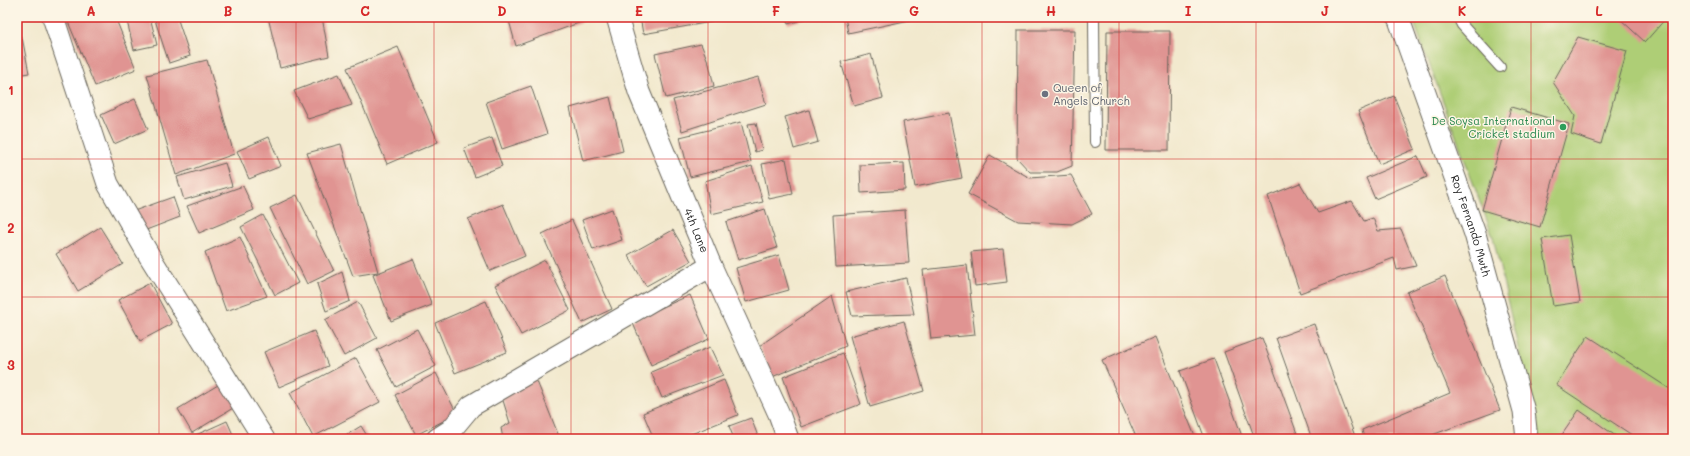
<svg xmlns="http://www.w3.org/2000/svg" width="1690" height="456" font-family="Mali,sans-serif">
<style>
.green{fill:#aece76;stroke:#657549}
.building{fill:#e09492}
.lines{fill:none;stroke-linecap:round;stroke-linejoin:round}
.service-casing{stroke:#67645a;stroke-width:12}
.minor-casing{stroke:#67645a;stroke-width:23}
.service{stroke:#fff;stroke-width:10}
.minor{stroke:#fff;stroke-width:21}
.grid{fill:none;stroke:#d62828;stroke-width:1;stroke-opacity:0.55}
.worship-dot{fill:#6b7280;stroke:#fcf5e5;stroke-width:1.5}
.leisure-dot{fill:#2e9e5b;stroke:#fcf5e5;stroke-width:1.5}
.labels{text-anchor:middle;stroke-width:3;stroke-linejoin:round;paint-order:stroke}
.worship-label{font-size:11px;fill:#5b616d;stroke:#fcf5e5;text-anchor:start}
.leisure-label{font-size:11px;fill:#27864d;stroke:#fcf5e5;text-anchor:end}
.street-label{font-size:11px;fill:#1c1c1c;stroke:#fcf5e5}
.neatline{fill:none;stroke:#d62828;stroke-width:1.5}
.grid-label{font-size:13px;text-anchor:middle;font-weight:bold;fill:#d62828}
</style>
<rect width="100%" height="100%" fill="#fcf5e5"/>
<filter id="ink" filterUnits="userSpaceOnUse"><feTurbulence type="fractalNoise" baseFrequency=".025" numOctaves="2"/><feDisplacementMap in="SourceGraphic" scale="8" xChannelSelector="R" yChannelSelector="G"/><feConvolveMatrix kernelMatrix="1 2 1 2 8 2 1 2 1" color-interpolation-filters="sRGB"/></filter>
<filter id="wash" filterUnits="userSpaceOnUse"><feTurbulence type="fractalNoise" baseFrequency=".012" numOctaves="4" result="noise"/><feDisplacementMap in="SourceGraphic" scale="16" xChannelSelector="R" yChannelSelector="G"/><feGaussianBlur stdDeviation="0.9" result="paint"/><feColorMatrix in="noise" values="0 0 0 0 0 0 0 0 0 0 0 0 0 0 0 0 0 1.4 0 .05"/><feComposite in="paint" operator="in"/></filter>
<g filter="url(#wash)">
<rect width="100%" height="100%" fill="#f2e9ce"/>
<path class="green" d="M1412 17H1673V439H1535L1533 414 1493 237Z"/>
<g id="blocks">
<g class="building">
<path d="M66 17H115L136 69 95 86Z"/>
<path d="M126 17H150L157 45 134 50Z"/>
<path d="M154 17H177L190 56 169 63Z"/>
<path d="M268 17H322L329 56 280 68Z"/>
<path d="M508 17H583L584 21 516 46Z"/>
<path d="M640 17H710L711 22 643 34Z"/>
<path d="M786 17H811L788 24Z"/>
<path d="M845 17H910V20L848 33Z"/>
<path d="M1618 17H1667L1645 42Z"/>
<path d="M1018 30H1075L1072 166 1057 172H1030L1017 158Z"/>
<path d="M1107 31H1170L1169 150H1106Z"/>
<path d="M22 37 29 73 17 75V38Z"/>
<path d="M1578 37 1627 51 1601 144 1571 134 1575 116 1553 82Z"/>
<path d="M701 44 709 64 714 86 666 98 655 54Z"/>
<path d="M398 47 438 142 387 164 347 68Z"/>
<path d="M871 54 883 98 854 106 841 62Z"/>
<path d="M207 60 234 154 176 175 147 75Z"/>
<path d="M339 74 352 105 308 119 294 91Z"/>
<path d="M758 77 766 104 682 131 673 100Z"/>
<path d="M531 86 547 134 502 149 486 102Z"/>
<path d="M1394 96 1415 149 1379 164 1358 111Z"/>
<path d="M610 97 623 151 583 161 570 108Z"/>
<path d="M135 99 148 129 114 144 101 115Z"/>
<path d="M1511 107 1569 124 1540 227 1482 210Z"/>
<path d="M809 110 818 142 794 149 785 117Z"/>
<path d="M949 113 962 178 915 187 903 122Z"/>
<path d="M741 122 751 162 690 177 680 137Z"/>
<path d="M756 123 762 150 755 152 748 124Z"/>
<path d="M269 137 281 166 249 179 237 151Z"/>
<path d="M492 138 502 166 475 177 464 148Z"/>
<path d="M341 144 378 272 353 276 307 153Z"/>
<path d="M990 155 1030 178 1071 175 1092 214 1072 224 1018 221 968 194Z"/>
<path d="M1418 156 1427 177 1375 199 1366 178Z"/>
<path d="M786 159 793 194 769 199 762 164Z"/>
<path d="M225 163 232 186 184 200 177 177Z"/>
<path d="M904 163 905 190 861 193 860 165Z"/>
<path d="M752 166 763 202 711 214 705 181Z"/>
<path d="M1300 183 1318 213 1352 201 1364 221 1373 218 1378 231 1401 229 1416 266 1397 270 1394 258 1300 293 1268 196Z"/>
<path d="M243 186 254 210 199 233 187 206Z"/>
<path d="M297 195 334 271 307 284 270 208Z"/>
<path d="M173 197 180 217 141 232 134 211Z"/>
<path d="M503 204 525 256 490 271 468 219Z"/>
<path d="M612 209 622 240 593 250 582 220Z"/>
<path d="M765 209 777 248 738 260 726 222Z"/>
<path d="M905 210 909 263 836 267 833 215Z"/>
<path d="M263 215 298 283 275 295 241 227Z"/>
<path d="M572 220 612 309 582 323 542 234Z"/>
<path d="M100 227 123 264 78 291 56 254Z"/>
<path d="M673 230 691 261 646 286 628 255Z"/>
<path d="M1569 235 1580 302 1553 306 1542 239Z"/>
<path d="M240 237 267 296 226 311 205 252Z"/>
<path d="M1003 249 1007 282 975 286 971 252Z"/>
<path d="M779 255 789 290 746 302 736 268Z"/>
<path d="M413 259 432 305 391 321 373 275Z"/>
<path d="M545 260 570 310 521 335 495 285Z"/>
<path d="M967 265 975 335 931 339 923 270Z"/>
<path d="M342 272 350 301 326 311 317 284Z"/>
<path d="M1445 276 1500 410 1421 439H1364L1362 430 1450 393 1407 292Z"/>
<path d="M906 278 914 314 852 316 846 292Z"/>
<path d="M150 283 172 324 140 341 118 300Z"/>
<path d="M690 295 709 339 651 365 632 321Z"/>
<path d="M832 296 846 346 772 377 759 346Z"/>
<path d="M486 301 507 352 455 373 435 323Z"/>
<path d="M358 302 377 338 344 356 325 320Z"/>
<path d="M904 321 924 391 870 407 850 336Z"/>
<path d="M1314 324 1356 439H1312L1276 338Z"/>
<path d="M417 329 436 366 396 387 377 350Z"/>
<path d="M314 331 328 366 279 387 264 352Z"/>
<path d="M1588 336 1673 391V439H1638L1556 385Z"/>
<path d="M1155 337 1196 439H1137L1102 360Z"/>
<path d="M1262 338 1299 439H1255L1224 352Z"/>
<path d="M710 347 723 375 662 398 651 372Z"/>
<path d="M843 353 861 404 801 427 783 377Z"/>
<path d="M356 358 380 402 313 437 290 393Z"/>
<path d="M1214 359 1243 439H1205L1180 371Z"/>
<path d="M436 373 457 414 416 435 395 395Z"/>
<path d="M536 379 560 439H503L501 428 510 423 501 394Z"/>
<path d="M724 380 738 415 679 439H654L643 413Z"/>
<path d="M223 382 238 405 192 433 178 409Z"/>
<path d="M1579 410 1620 439H1559Z"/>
<path d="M751 418 759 439H734L729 426Z"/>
<path d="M227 421 235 439H187Z"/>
<path d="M361 426 369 439H340Z"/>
</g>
</g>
</g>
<g filter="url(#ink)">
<use href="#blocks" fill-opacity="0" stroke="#67645a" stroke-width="1"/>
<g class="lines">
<g class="service-casing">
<g id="service">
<path d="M1094 17 1095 142"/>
<path d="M1458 17 1462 25 1500 67"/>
</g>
</g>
<g class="minor-casing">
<g id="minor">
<path d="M53 17 108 184 150 257 264 439"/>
<path id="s1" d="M617 17 639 92 711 266 779 414 788 439"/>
<path id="s2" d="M1398 17 1475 234 1524 411 1527 439"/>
<path d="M437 439 451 430 471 406 711 266"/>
</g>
</g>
<use href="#service" class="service"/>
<use href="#minor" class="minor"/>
</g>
</g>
<path class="grid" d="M159 17V439M296 17V439M434 17V439M571 17V439M708 17V439M845 17V439M982 17V439M1119 17V439M1256 17V439M1394 17V439M1531 17V439M17 159H1673M17 297H1673"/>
<circle class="worship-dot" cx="1045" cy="94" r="4"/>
<circle class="leisure-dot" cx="1563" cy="127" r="4"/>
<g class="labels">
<g class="worship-label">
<text x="1053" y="92">Queen of<tspan x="1053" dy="13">Angels Church</tspan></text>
</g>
<g class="leisure-label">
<text x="1555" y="125">De Soysa International<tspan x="1555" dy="13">Cricket stadium</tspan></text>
</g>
<g class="street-label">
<text dy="4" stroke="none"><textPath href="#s2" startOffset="221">Roy Fernando Mwth</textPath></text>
<text dy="4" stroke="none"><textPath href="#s1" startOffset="228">4th Lane</textPath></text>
</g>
</g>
<rect width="1690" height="456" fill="none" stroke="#fcf5e5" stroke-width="44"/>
<rect x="22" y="22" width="1646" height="412" class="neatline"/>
<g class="grid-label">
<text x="91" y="16">A</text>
<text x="228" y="16">B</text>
<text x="365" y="16">C</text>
<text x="502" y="16">D</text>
<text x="639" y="16">E</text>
<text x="776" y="16">F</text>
<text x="914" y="16">G</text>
<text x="1051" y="16">H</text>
<text x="1188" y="16">I</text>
<text x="1325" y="16">J</text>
<text x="1462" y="16">K</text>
<text x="1599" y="16">L</text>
<text x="11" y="95">1</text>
<text x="11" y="233">2</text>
<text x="11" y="370">3</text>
</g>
</svg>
